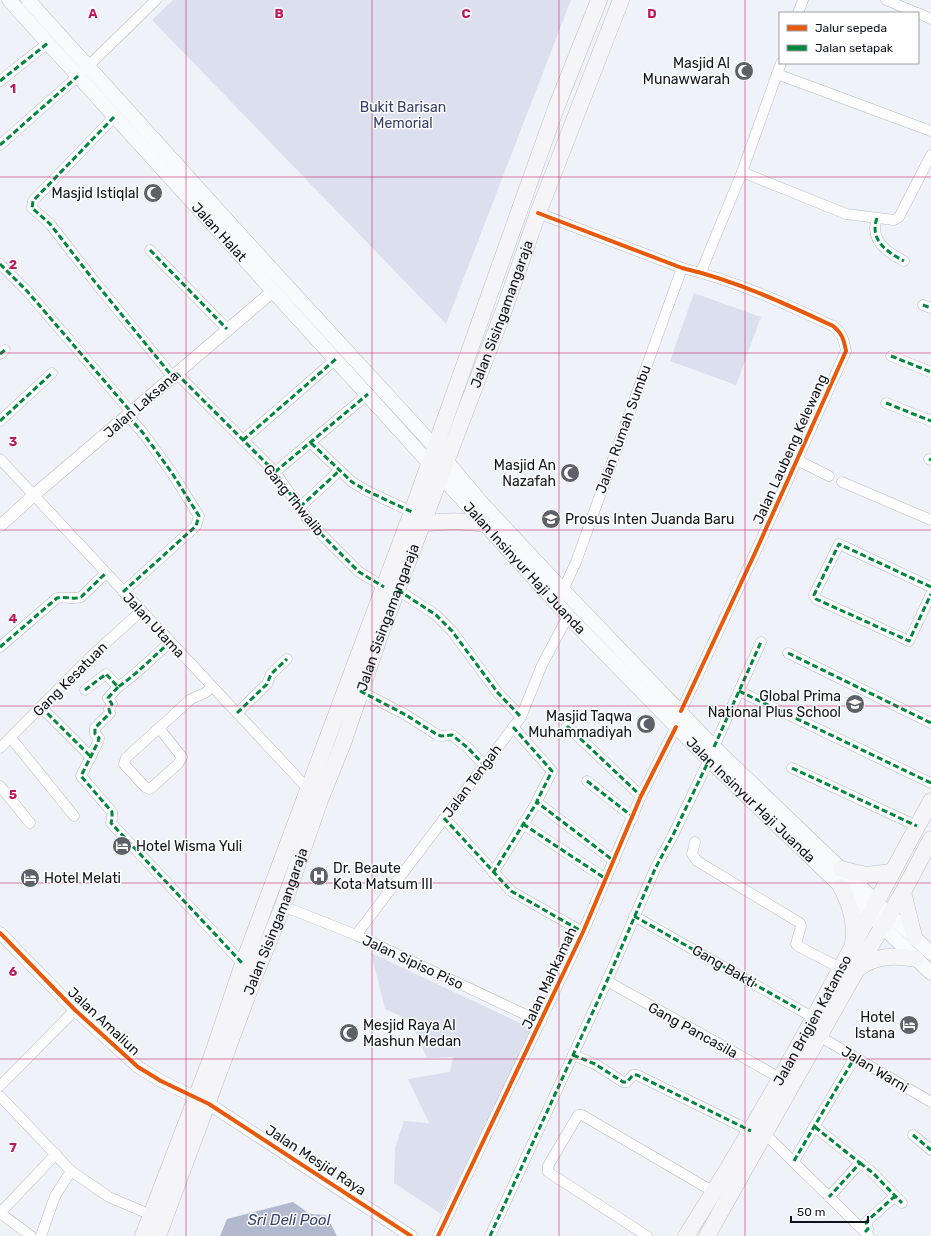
<svg xmlns="http://www.w3.org/2000/svg" width="931" height="1236" font-family="Rubik,sans-serif">
<style>
.green{fill:#dbdfee}
.water{fill:#b2b9cf}
.lines{fill:none;stroke-linecap:round;stroke-linejoin:round}
.minor-casing{stroke:#b8bac2;stroke-width:11}
.tertiary-casing{stroke:#b8bac2;stroke-width:13}
.secondary-casing{stroke:#b8bac2;stroke-width:15}
.primary-casing{stroke:#bdbfc6;stroke-width:17}
.minor{stroke:#fdfdfe;stroke-width:10}
.tertiary{stroke:#fdfdfe;stroke-width:12}
.secondary{stroke:#f8fafc;stroke-width:14}
.primary{stroke:#f5f5f8;stroke-width:16}
.quiet{stroke:#00873e;stroke-width:3;stroke-dasharray:6 3;stroke-linecap:butt}
.cycleway-casing{stroke:#fefefe;stroke-width:6}
.cycleway{stroke:#e8590c;stroke-width:4}
.grid{fill:none;stroke:#c2185b;stroke-width:1;stroke-opacity:0.55}
.labels{text-anchor:middle;stroke-width:3;stroke-linejoin:round;paint-order:stroke}
.poi-label{font-size:14px;fill:#11131b;stroke:#fefefe;text-anchor:end}
.park-label{font-size:14px;fill:#35406a;stroke:#fefefe}
.street-label{font-size:14px;fill:#11131b;stroke:#fefefe}
.water-label{font-size:15px;font-style:italic;fill:#35406a;stroke:#fefefe}
.grid-label{font-size:13px;text-anchor:middle;font-weight:bold;fill:#c2185b;stroke:#fefefe;stroke-width:3;stroke-linejoin:round;paint-order:stroke}
</style>
<rect width="100%" height="100%" fill="#f0f2fa"/>
<g class="green">
<path d="M173 0H571L446 324 152 20Z"/>
<path d="M694 293 761 317 736 385 670 361Z"/>
<path d="M371 953 535 1030 441 1214 394 1183 395 1148 404 1121 429 1123 408 1079 450 1072 453 1057 427 1058 410 1020 385 1009Z"/>
</g>
<path class="water" d="M293 1202 310 1214 326 1215 337 1236H220L227 1219Z"/>
<g class="lines">
<g class="minor-casing">
<g id="minor">
<path d="M886 0 917 13"/>
<path d="M798 13 803 0"/>
<path d="M918 13 931 19"/>
<path d="M777 74 931 131"/>
<path d="M0 81 48 43"/>
<path d="M114 117 33 201 32 208 50 224 61 238 95 282 172 376"/>
<path d="M0 145 78 76 156 0"/>
<path d="M742 172 846 214 894 220 899 217 931 155"/>
<path d="M538 213 682 268C734 280 784 303 833 326 842 333 844 340 846 351L755 553 681 711"/>
<path d="M877 218C869 240 887 252 904 261"/>
<path d="M150 250 227 329"/>
<path d="M0 264 27 291 132 413"/>
<path d="M701 272 742 172 781 63"/>
<path d="M923 305 931 308"/>
<path d="M0 354 5 350"/>
<path d="M891 356 931 372"/>
<path d="M176 373 275 472 309 521 325 538 359 572 384 587"/>
<path d="M886 403 931 421"/>
<path d="M0 421 52 373"/>
<path d="M243 440 336 359"/>
<path d="M311 443 352 482 367 491 412 512"/>
<path d="M0 459 309 790"/>
<path d="M929 459 931 460"/>
<path d="M797 460 829 476"/>
<path d="M275 472 368 394"/>
<path d="M842 482 931 520"/>
<path d="M300 507 339 471"/>
<path d="M931 587 839 544 814 595 816 599 909 641 931 594"/>
<path d="M398 590 436 615 452 631 498 693 521 717"/>
<path d="M563 590 576 562 682 268"/>
<path d="M123 592 196 526 199 516 172 473 143 433 128 416"/>
<path d="M0 647 57 598C65 596 73 600 81 597L106 573"/>
<path d="M788 653 931 723"/>
<path d="M118 687 108 698 112 704 109 709 110 713 95 728V734L99 738 98 742 81 776 112 812V819L111 823 243 964"/>
<path d="M85 690 106 674 118 687C137 674 153 657 170 642"/>
<path d="M360 691 406 715 436 734 441 736 452 735 468 748 484 765"/>
<path d="M739 691 931 783"/>
<path d="M41 707 91 757"/>
<path d="M237 713 267 684 271 674 287 659"/>
<path d="M567 726 641 796"/>
<path d="M513 727 552 771 537 801 538 803 614 861"/>
<path d="M159 728 182 757 178 764 150 789 145 787 124 764 126 758 191 699 205 693 212 687"/>
<path d="M11 738 74 816"/>
<path d="M714 747 761 642"/>
<path d="M0 748 87 660 141 611"/>
<path d="M792 768 917 826"/>
<path d="M587 781 633 817"/>
<path d="M0 786 30 823"/>
<path d="M444 818 511 891 583 932"/>
<path d="M523 824 606 879"/>
<path d="M695 842 692 854 697 861 800 923 801 926 796 944 798 946 840 968"/>
<path d="M493 873 537 802"/>
<path d="M283 906 356 935 541 1022"/>
<path d="M634 916 814 1018"/>
<path d="M356 935 521 717 542 665 568 616"/>
<path d="M607 981 780 1078"/>
<path d="M819 1036 931 1102"/>
<path d="M573 1055 595 1064 623 1082H627L633 1075H637L751 1131"/>
<path d="M0 1086 75 1010"/>
<path d="M0 1096 71 1171 109 1197 151 1215"/>
<path d="M815 1127 860 1163 829 1197"/>
<path d="M765 1134 869 1236"/>
<path d="M913 1135 931 1150"/>
<path d="M794 1161 855 1057"/>
<path d="M860 1163 873 1173 902 1203"/>
<path d="M0 1213 56 1154"/>
<path d="M0 1213 31 1236"/>
<path d="M865 1232 868 1229 866 1222 894 1197 898 1200"/>
<path d="M41 1236 55 1196 71 1171"/>
<path d="M438 1236 583 932 641 796 676 727"/>
<path d="M490 1236 607 981 655 869 673 835 709 760"/>
<path d="M647 1236 548 1172V1166L578 1115H582L714 1192"/>
</g>
</g>
<g class="tertiary-casing">
<g id="tertiary">
<path d="M0 526 34 495 272 292"/>
<path d="M0 933 75 1010 138 1067 161 1081 209 1104 411 1236"/>
</g>
</g>
<g class="secondary-casing">
<g id="secondary">
<path id="s1" d="M9 0 568 616 707 758 931 973"/>
<path d="M28 0 254 250 435 447 480 501 563 590 714 747 841 869 931 953"/>
</g>
</g>
<g class="primary-casing">
<g id="primary">
<path d="M423 524C444 520 462 520 484 524"/>
<path d="M841 869 866 875 892 872"/>
<path d="M841 887C851 905 856 923 853 943"/>
<path d="M903 892 914 937"/>
<path d="M857 969C876 955 894 955 916 959"/>
<path d="M143 1236 212 1056 243 964 412 512 556 108 599 0"/>
<path id="s2" d="M158 1236 255 975 283 906 320 800 343 743 380 635 504 310 538 213 621 0"/>
<path id="s3" d="M686 1236C776 1096 851 947 931 801"/>
<path d="M707 1236 857 969 903 892 931 839"/>
</g>
</g>
<use href="#minor" class="minor"/>
<use href="#tertiary" class="tertiary"/>
<use href="#secondary" class="secondary"/>
<use href="#primary" class="primary"/>
<g class="quiet">
<path d="M0 81 48 43"/>
<path d="M114 117 33 201 32 208 50 224 61 238 95 282 172 376"/>
<path d="M0 145 78 76"/>
<path d="M877 218C869 240 887 252 904 261"/>
<path d="M150 250 227 329"/>
<path d="M0 264 27 291 132 413"/>
<path d="M923 305 931 308"/>
<path d="M0 354 5 350"/>
<path d="M891 356 931 372"/>
<path d="M176 373 275 472 309 521 325 538 359 572 384 587"/>
<path d="M886 403 931 421"/>
<path d="M0 421 52 373"/>
<path d="M243 440 336 359"/>
<path d="M311 443 352 482 367 491 412 512"/>
<path d="M929 459 931 460"/>
<path d="M275 472 368 394"/>
<path d="M300 507 339 471"/>
<path d="M931 587 839 544 814 595 816 599 909 641 931 594"/>
<path d="M398 590 436 615 452 631 498 693 521 717"/>
<path d="M123 592 196 526 199 516 172 473 143 433 128 416"/>
<path d="M0 647 57 598C65 596 73 600 81 597L106 573"/>
<path d="M788 653 931 723"/>
<path d="M118 687 108 698 112 704 109 709 110 713 95 728V734L99 738 98 742 81 776 112 812V819L111 823 243 964"/>
<path d="M85 690 106 674 118 687C137 674 153 657 170 642"/>
<path d="M360 691 406 715 436 734 441 736 452 735 468 748 484 765"/>
<path d="M739 691 931 783"/>
<path d="M41 707 91 757"/>
<path d="M237 713 267 684 271 674 287 659"/>
<path d="M567 726 641 796"/>
<path d="M513 727 552 771 537 801 538 803 614 861"/>
<path d="M714 747 761 642"/>
<path d="M792 768 917 826"/>
<path d="M587 781 633 817"/>
<path d="M444 818 511 891 583 932"/>
<path d="M523 824 606 879"/>
<path d="M493 873 537 802"/>
<path d="M634 916 800 1010"/>
<path d="M573 1055 595 1064 623 1082H627L633 1075H637L751 1131"/>
<path d="M815 1127 860 1163 829 1197"/>
<path d="M913 1135 931 1150"/>
<path d="M794 1161 855 1057"/>
<path d="M860 1163 873 1173 902 1203"/>
<path d="M865 1232 868 1229 866 1222 894 1197 898 1200"/>
<path d="M490 1236 607 981 655 869 673 835 709 760"/>
</g>
<g class="cycleway-casing">
<g id="cycleway">
<path d="M538 213 682 268C734 280 784 303 833 326 842 333 844 340 846 351L755 553 681 711"/>
<path d="M0 933 75 1010 138 1067 161 1081 209 1104 411 1236"/>
<path d="M438 1236 583 932 641 796 676 727"/>
</g>
</g>
<use href="#cycleway" class="cycleway"/>
</g>
<path class="grid" d="M186 0V1236M372 0V1236M559 0V1236M745 0V1236M0 177H931M0 353H931M0 530H931M0 706H931M0 883H931M0 1059H931"/>
<defs>
<g id="mosque-disc" transform="scale(1)"><circle r="9.5" fill="#5f6169" stroke="#fefefe"/><path d="M3.5-4.9A6 6 0 1 0 3.5 4.9A5 5 0 1 1 3.5-4.9Z" fill="#fff"/></g>
<g id="school-disc" transform="scale(1)"><circle r="9.5" fill="#5f6169" stroke="#fefefe"/><path d="M0-5L7-2L0 1L-7-2ZM-4 1L0 2.5L4 1V4Q0 6-4 4Z" fill="#fff"/></g>
<g id="hotel-disc" transform="scale(1)"><circle r="9.5" fill="#5f6169" stroke="#fefefe"/><path d="M-6-4.5h1.5V1H6V5H4.5V3h-9V5H-6ZM-4 0a1.8 1.8 0 1 1 3.6 0ZM.5 0V-2.5h3Q6-2.5 6 0Z" fill="#fff"/></g>
<g id="hospital-disc" transform="scale(1)"><circle r="9.5" fill="#5f6169" stroke="#fefefe"/><path d="M-5-5h3v3.5h4V-5h3V5h-3V1.5h-4V5h-3Z" fill="#fff"/></g>
</defs>
<g fill-rule="evenodd">
<use href="#mosque-disc" x="744" y="71"/>
<use href="#mosque-disc" x="153" y="193"/>
<use href="#mosque-disc" x="570" y="473"/>
<use href="#school-disc" x="551" y="519"/>
<use href="#school-disc" x="855" y="704"/>
<use href="#mosque-disc" x="646" y="724"/>
<use href="#hotel-disc" x="122" y="846"/>
<use href="#hospital-disc" x="319" y="876"/>
<use href="#hotel-disc" x="30" y="878"/>
<use href="#hotel-disc" x="909" y="1025"/>
<use href="#mosque-disc" x="349" y="1033"/>
</g>
<g class="labels">
<g class="poi-label">
<text x="730" y="68">Masjid Al<tspan x="730" dy="16">Munawwarah</tspan></text>
<text x="139" y="198">Masjid Istiqlal</text>
<text x="556" y="470">Masjid An<tspan x="556" dy="16">Nazafah</tspan></text>
<text x="565" y="524" text-anchor="start">Prosus Inten Juanda Baru</text>
<text x="841" y="701">Global Prima<tspan x="841" dy="16">National Plus School</tspan></text>
<text x="632" y="721">Masjid Taqwa<tspan x="632" dy="16">Muhammadiyah</tspan></text>
<text x="136" y="851" text-anchor="start">Hotel Wisma Yuli</text>
<text x="333" y="873" text-anchor="start">Dr. Beaute<tspan x="333" dy="16">Kota Matsum III</tspan></text>
<text x="44" y="883" text-anchor="start">Hotel Melati</text>
<text x="895" y="1022">Hotel<tspan x="895" dy="16">Istana</tspan></text>
<text x="363" y="1030" text-anchor="start">Mesjid Raya Al<tspan x="363" dy="16">Mashun Medan</tspan></text>
</g>
<g class="park-label">
<text x="403" y="112">Bukit Barisan<tspan x="403" dy="16">Memorial</tspan></text>
</g>
<g class="street-label">
<text dy="5" stroke="none"><textPath href="#s1" startOffset="313">Jalan Halat</textPath></text>
<text dy="5" stroke="none"><textPath href="#s2" startOffset="984">Jalan Sisingamangaraja</textPath></text>
<text transform="translate(141 404) rotate(-41)" y="5">Jalan Laksana</text>
<text transform="translate(623 429) rotate(-70)" y="5">Jalan Rumah Sumbu</text>
<text transform="translate(790 449) rotate(-66)" y="5">Jalan Laubeng Kelewang</text>
<text transform="translate(294 500) rotate(51)" y="5">Gang Thwalib</text>
<text dy="5" stroke="none"><textPath href="#s1" startOffset="767">Jalan Insinyur Haji Juanda</textPath></text>
<text dy="5" stroke="none"><textPath href="#s2" startOffset="660">Jalan Sisingamangaraja</textPath></text>
<text transform="translate(154 625) rotate(47)" y="5">Jalan Utama</text>
<text transform="translate(70 679) rotate(-45)" y="5">Gang Kesatuan</text>
<text transform="translate(472 781) rotate(-53)" y="5">Jalan Tengah</text>
<text dy="5" stroke="none"><textPath href="#s1" startOffset="1091">Jalan Insinyur Haji Juanda</textPath></text>
<text dy="5" stroke="none"><textPath href="#s2" startOffset="336">Jalan Sisingamangaraja</textPath></text>
<text transform="translate(413 962) rotate(25)" y="5">Jalan Sipiso Piso</text>
<text transform="translate(724 966) rotate(30)" y="5">Gang Bakti</text>
<text transform="translate(549 978) rotate(-65)" y="5">Jalan Mahkamah</text>
<text dy="5" stroke="none"><textPath href="#s3" startOffset="250">Jalan Brigjen Katamso</textPath></text>
<text transform="translate(104 1021) rotate(43)" y="5">Jalan Amaliun</text>
<text transform="translate(693 1030) rotate(29)" y="5">Gang Pancasila</text>
<text transform="translate(875 1069) rotate(31)" y="5">Jalan Warni</text>
<text transform="translate(316 1160) rotate(33)" y="5">Jalan Mesjid Raya</text>
</g>
<g class="water-label">
<text x="289" y="1225">Sri Deli Pool</text>
</g>
</g>
<g class="grid-label">
<text x="93" y="18">A</text>
<text x="279" y="18">B</text>
<text x="466" y="18">C</text>
<text x="652" y="18">D</text>
<text x="13" y="93">1</text>
<text x="13" y="269">2</text>
<text x="13" y="446">3</text>
<text x="13" y="623">4</text>
<text x="13" y="799">5</text>
<text x="13" y="976">6</text>
<text x="13" y="1152">7</text>
</g>
<rect x="779" y="12" width="140" height="52" fill="#fefefe" stroke="#9fa0a3"/>
<rect x="787" y="25" width="20" height="6" fill="#e8590c" stroke="#9fa0a3"/>
<text x="815" y="32" font-size="12" fill="#11131b">Jalur sepeda</text>
<rect x="787" y="45" width="20" height="6" fill="#00873e" stroke="#9fa0a3"/>
<text x="815" y="52" font-size="12" fill="#11131b">Jalan setapak</text>
<path d="M791 1216v6h77v-6" fill="none" stroke="#11131b" stroke-width="2"/>
<text x="797" y="1216" font-size="12" fill="#11131b" stroke="#fefefe" stroke-width="3" paint-order="stroke">50 m</text>
</svg>
